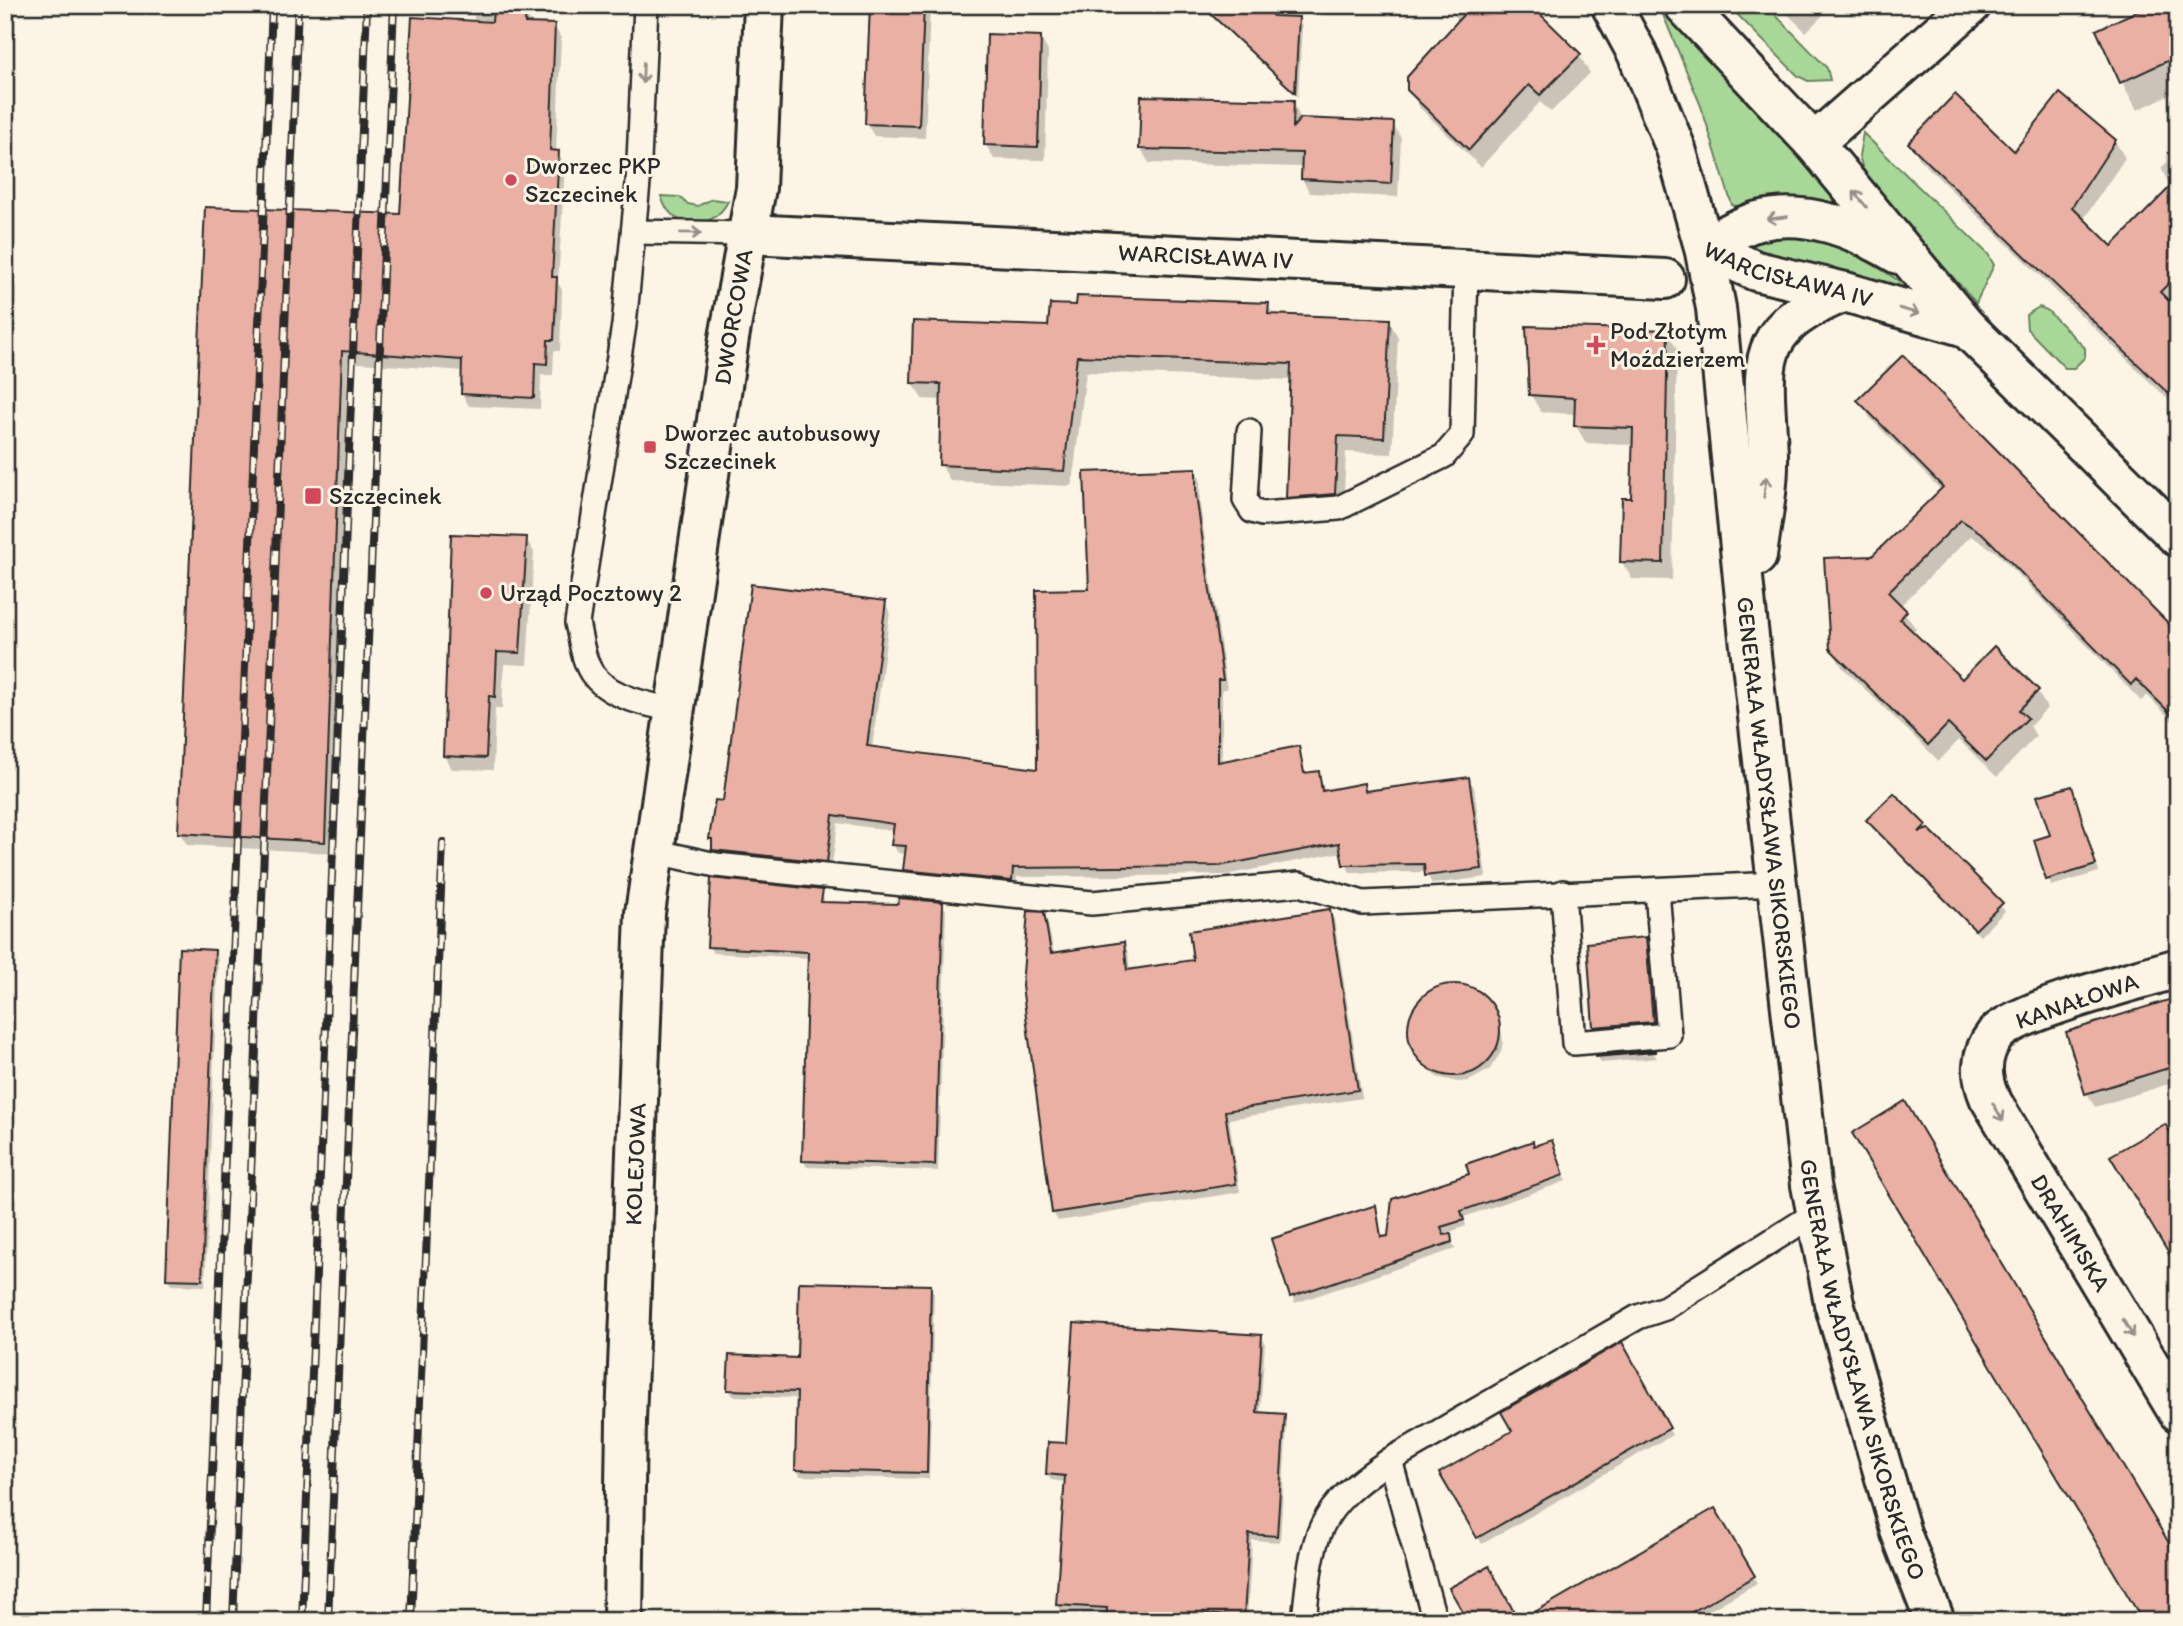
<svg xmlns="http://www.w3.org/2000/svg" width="2183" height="1626" font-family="Itim,sans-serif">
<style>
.green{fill:#a8d898;stroke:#6a8262;stroke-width:2}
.shadow{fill:#0003}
.building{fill:#e9b0a3;stroke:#2b2b2b;stroke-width:2}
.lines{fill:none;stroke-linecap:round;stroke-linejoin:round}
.service-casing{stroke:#2b2b2b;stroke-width:28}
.minor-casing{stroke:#2b2b2b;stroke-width:44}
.tertiary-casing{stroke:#2b2b2b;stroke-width:44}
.service{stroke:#fcf5e5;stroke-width:23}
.minor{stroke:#fcf5e5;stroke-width:38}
.tertiary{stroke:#fcf5e5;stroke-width:38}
.rail-casing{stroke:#2b2b2b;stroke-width:8}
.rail{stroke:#fcf5e5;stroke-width:5;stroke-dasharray:16;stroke-linecap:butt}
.oneway{stroke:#949088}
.poi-dot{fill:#d1495b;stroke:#fcf5e5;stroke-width:2.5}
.labels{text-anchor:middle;stroke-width:6;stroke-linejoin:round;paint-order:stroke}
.poi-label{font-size:24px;fill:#2b2b2b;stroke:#fcf5e5;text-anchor:start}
.street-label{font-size:24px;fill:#2b2b2b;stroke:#fcf5e5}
</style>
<rect width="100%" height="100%" fill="#fcf5e5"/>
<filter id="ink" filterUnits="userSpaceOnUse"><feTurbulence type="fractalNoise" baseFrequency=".0143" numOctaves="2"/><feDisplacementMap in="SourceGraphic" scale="14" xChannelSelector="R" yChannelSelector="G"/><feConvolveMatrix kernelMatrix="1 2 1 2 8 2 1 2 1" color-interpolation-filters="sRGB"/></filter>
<g filter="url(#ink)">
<g class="green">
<path d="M1659 5H1667L1808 158 1843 207C1818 200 1791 194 1765 199 1754 201 1743 209 1732 205L1701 106Z"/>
<path d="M1728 5H1766L1827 68 1830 80 1808 81 1798 76Z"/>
<path d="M1863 133 1988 254 1994 265 1976 303 1866 179 1859 156Z"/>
<path d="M661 196 680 197 688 204 698 206 712 199 728 201C713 232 671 231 661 196Z"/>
<path d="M1793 236C1841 243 1886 269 1923 299L1752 252 1747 246 1768 238Z"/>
<path d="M2039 307 2047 310 2085 348V357L2074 368H2065L2027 329 2026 315Z"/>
</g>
<g class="shadow">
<path d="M474 5H513V10H525L531 25 554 26 561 38 556 152 565 164 558 283 562 290 560 351H554L553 375H541L540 409 469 406 462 394 464 371 348 362 331 853 187 845 180 833 207 208 401 216 474 23Z"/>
<path d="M872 5H930L925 138 874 136 867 124Z"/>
<path d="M1199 5H1259L1272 17 1298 19 1302 26 1298 97Z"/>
<path d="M1453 5H1528L1579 55 1590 73 1551 112 1540 102 1481 167 1420 108 1409 89 1459 22 1451 8Z"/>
<path d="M1778 5H1833L1806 32Z"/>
<path d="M2178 5V91L2137 110 2122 82Z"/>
<path d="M1040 37 1048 51 1045 160 994 159 986 145Z"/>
<path d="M1142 98 1293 101 1301 120 1393 124 1401 138 1398 197 1310 193 1302 179 1303 167 1149 163 1141 149Z"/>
<path d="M2115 141 2125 158 2083 220 2112 249 2171 188 2161 168 2178 151V301L2172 306 2178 312V409L1920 160 1911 143 2014 153Z"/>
<path d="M1268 305 1274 316 1389 321 1398 337 1392 454 1346 452 1343 510 1297 514 1288 498 1292 380 1086 372 1072 486 950 481 941 464 943 400 922 399 913 383 1050 328Z"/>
<path d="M1667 331 1677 349 1672 580 1632 579 1622 562 1633 500 1634 445 1586 443 1576 426V414L1541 412 1531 395Z"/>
<path d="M1860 400 2178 635V727L2147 695 2141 701 1996 552 1971 536 1900 606 1916 629 1912 633 1962 681 2037 691 2047 708 2030 726 2036 736 1997 777 1959 740 1939 761 1842 667 1831 649 1873 558 1941 490 1870 418Z"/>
<path d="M1195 470 1200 478V505L1227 689H1222V763L1298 748 1306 775 1318 773 1325 792 1363 785 1367 792 1468 779 1474 787 1486 877 1432 884 1426 872 1350 873 1342 852 1225 875 1017 877 1016 889 910 878 905 869 907 854 898 853 893 844 894 831 838 823 831 870 719 858 711 838 724 803 885 603 890 612 872 748 1039 771 1090 591Z"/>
<path d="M526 539 534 552 527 665 504 664 502 709H495L493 770 452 769 444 756Z"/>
<path d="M2071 788 2099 872 2051 886 2036 841 2052 837Z"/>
<path d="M1869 820 1924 826 2005 911 1980 936Z"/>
<path d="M822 892 825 904 899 906 942 904 946 910 938 1171 807 1167 803 1160 810 958 713 953 709 947Z"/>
<path d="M1329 911 1334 919 1362 1098 1229 1119 1240 1192 1058 1221 1053 1212 1043 914 1048 923 1054 955 1123 944 1128 952 1130 972 1195 961Z"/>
<path d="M1645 939 1649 946 1655 1028 1599 1033 1595 1027Z"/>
<path d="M214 952 218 958 205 1286 171 1285 168 1278Z"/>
<path d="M1448 986 1471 989 1488 1002 1499 1019 1503 1041 1501 1052 1489 1070 1469 1081 1458 1082 1437 1077 1428 1070 1409 1037 1411 1015 1420 1002 1438 989Z"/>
<path d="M2178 999V1081L2095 1107 2087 1093Z"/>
<path d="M1654 1054 1657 1058 1601 1063 1598 1057Z"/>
<path d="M1551 1142 1566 1181 1464 1217 1466 1226 1439 1236H1450L1455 1249 1295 1303 1292 1296 1375 1207 1383 1238H1390L1471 1175Z"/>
<path d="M930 1287 934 1293 929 1479 800 1476 797 1469 798 1398 733 1396 729 1389 799 1359Z"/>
<path d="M1261 1337 1265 1343 1260 1414 1284 1416 1287 1422 1280 1542 1252 1540 1247 1621H1108V1614L1061 1611 1058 1605 1066 1482 1051 1480 1047 1474 1067 1445Z"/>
<path d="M1621 1345 1672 1435 1482 1544 1442 1474 1515 1432Z"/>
<path d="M1715 1511 1757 1583 1691 1621H1526Z"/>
</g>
<g class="building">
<path d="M870 5H924L919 126 865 124Z"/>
<path d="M1201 5H1262L1273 16 1299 17 1295 93Z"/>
<path d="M1472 5H1531L1581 54 1540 95 1529 85 1469 150 1407 90V77Z"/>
<path d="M2150 5H2178V56L2120 83 2096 30Z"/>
<path d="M493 10 526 11 525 23 555 24 550 150 559 151 552 277H557L554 340H548L547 364 535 363 534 398 461 394 462 360 342 351 325 842 178 833 205 207 400 214 412 17 492 22Z"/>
<path d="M987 34 1041 36 1038 147 984 145Z"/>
<path d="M2060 93 2116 140 2072 207 2112 246 2178 179V274L2160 292 2178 310V403L1908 143 1955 94 2014 151Z"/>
<path d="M1141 96 1294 100 1293 127 1301 118 1394 122 1391 184 1301 179 1302 153 1139 149Z"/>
<path d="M1077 296 1269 303 1268 314 1390 319 1384 438 1338 436 1335 494 1286 498 1291 364 1077 356 1064 471 939 465 941 384 911 383 913 321 1048 326 1050 304 1076 305Z"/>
<path d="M1526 326 1668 330 1663 563 1620 562 1622 498H1631L1633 428 1574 426 1575 398 1529 395Z"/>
<path d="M1903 355 2178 633V721L2136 679 2131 685 1984 535 1961 520 1888 592 1907 611 1900 619 1962 679 1994 646 2039 690 2019 710 2028 718 1986 761 1948 724 1928 745 1830 649 1824 558 1872 556 1943 487 1857 400Z"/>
<path d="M1196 468V495L1223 680H1218V762L1299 746 1304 773 1319 771 1322 791 1364 783 1365 791 1469 777 1482 869 1425 876 1424 864 1343 865 1339 843 1219 866 1013 868 1012 881 903 870 906 846 891 845 894 824 833 815 827 862 712 850V839H709L715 800 723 801 751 584 886 601 867 746 1037 769 1036 590 1089 589 1084 472Z"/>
<path d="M451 534 527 537 520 653 497 652 495 697 489 696 486 758 443 756Z"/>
<path d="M2072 786 2096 865 2046 880 2034 840 2050 835 2037 796Z"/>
<path d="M1894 793 1926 825 1919 832 1929 829 2003 903 1975 930 1866 820Z"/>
<path d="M711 878 823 890 821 902 898 904 899 898 943 902 935 1165 802 1161 808 952 707 947Z"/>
<path d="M1330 909 1358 1090 1225 1111 1236 1184 1052 1213 1022 986 1028 911 1044 912 1051 953 1124 942 1127 970 1193 960 1189 931Z"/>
<path d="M1646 937 1653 1022 1593 1027 1587 943Z"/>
<path d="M179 948 215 950 202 1280 166 1279Z"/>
<circle cx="1454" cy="1030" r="46"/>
<path d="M2178 997V1065L2085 1094 2066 1032Z"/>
<path d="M1655 1050V1052L1596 1057V1055Z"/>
<path d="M1905 1101 2178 1558V1621H2143L1852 1133Z"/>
<path d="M2165 1124 2178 1144V1269L2110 1156Z"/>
<path d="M1552 1140 1564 1175 1461 1211 1464 1220 1441 1227 1444 1235 1451 1234 1452 1242 1290 1297 1271 1239 1376 1205 1381 1237 1388 1236 1392 1199 1469 1174 1466 1164 1533 1141 1534 1146Z"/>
<path d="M799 1282 931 1285 927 1473 795 1470 797 1392 727 1390 729 1355 797 1358Z"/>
<path d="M1074 1323 1262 1335 1257 1412 1285 1414 1277 1536 1249 1534 1244 1617 1205 1614 1204 1621H1106L1107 1608 1056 1605 1065 1476 1046 1474 1048 1442 1066 1443Z"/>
<path d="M1622 1342 1670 1428 1477 1538 1439 1473 1512 1431 1501 1412Z"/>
<path d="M1715 1508 1755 1576 1676 1621H1468L1449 1588 1489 1566 1519 1621Z"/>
</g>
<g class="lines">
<g class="service-casing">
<g id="service">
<path d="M646 5 638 183 624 325 577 623C581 639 583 663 594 676 612 698 649 705 676 710"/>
<path d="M634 232 748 234"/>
<path d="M1249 431 1245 500 1252 511 1262 514 1339 508 1444 456 1462 435 1466 268"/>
<path d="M653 851 716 865 1092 903 1299 884 1363 903 1777 884"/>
<path d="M1563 892 1574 1043 1669 1035 1657 891"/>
<path d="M1304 1621C1313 1533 1314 1511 1390 1460"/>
<path d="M1435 1621 1390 1460 1638 1317 1665 1308 1816 1213"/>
</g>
</g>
<g class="minor-casing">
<g id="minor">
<path d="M1814 143 1971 5"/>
<path id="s1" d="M748 234 1665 279"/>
<path id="s2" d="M2178 968C2141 979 2015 1011 1995 1035 1980 1054 1980 1076 1989 1097L2178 1412"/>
<path id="s3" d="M623 1621 626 1421 645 913 729 338 756 188 764 5"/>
</g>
</g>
<g class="tertiary-casing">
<g id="tertiary">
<path id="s4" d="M1611 5 1637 53 1676 149 1704 247 1716 308 1748 628 1811 1185 1834 1303 1901 1533 1935 1621"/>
<path d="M1684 5 1814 143 1966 327 2178 537"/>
<path id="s5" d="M1704 247 1756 271 1845 292 1966 327"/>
<path d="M1704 247C1721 238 1740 226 1758 221 1807 208 1857 230 1898 254"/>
<path d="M1757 556C1761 523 1769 488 1768 455 1765 366 1747 330 1845 292"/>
</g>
</g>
<use href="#service" class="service"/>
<use href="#minor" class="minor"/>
<use href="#tertiary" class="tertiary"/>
<g class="rail-casing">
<g id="rail">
<path d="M206 1621 272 5"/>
<path d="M233 1621 298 5"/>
<path d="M302 1621 367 5"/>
<path d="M328 1621 394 5"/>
<path d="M411 1621 443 842"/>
</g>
</g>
<use href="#rail" class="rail"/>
</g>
<defs><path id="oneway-shaft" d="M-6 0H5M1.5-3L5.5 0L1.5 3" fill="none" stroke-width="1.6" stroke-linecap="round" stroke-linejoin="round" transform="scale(1.75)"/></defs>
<g class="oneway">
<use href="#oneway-shaft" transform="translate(643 73) rotate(92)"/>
<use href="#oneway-shaft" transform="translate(1860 199) rotate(-129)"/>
<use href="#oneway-shaft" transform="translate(1777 218) rotate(172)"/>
<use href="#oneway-shaft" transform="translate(691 233) rotate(1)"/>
<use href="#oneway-shaft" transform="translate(1909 311) rotate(16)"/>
<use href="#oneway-shaft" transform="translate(1765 487) rotate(-83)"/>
<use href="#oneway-shaft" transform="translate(1998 1112) rotate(59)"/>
<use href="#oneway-shaft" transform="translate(2128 1328) rotate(59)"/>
</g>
</g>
<g class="poi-dot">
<circle cx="511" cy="180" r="7"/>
<path d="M1592.5 334.5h7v7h7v7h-7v7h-7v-7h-7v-7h7z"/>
<rect x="643" y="440" width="14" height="14" rx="3.5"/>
<rect x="304" y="487" width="18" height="18" rx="3.5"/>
<circle cx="486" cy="593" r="7"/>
</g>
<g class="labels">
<g class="poi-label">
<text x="525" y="174">Dworzec PKP<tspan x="525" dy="28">Szczecinek</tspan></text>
<text x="1610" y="339">Pod Złotym<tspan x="1610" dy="28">Moździerzem</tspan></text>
<text x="664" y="441">Dworzec autobusowy<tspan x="664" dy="28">Szczecinek</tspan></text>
<text x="329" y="504">Szczecinek</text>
<text x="500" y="601">Urząd Pocztowy 2</text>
</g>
<g class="street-label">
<text dy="8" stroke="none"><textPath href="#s1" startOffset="458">WARCISŁAWA IV</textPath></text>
<text dy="8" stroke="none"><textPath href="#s5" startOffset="89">WARCISŁAWA IV</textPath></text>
<text dy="8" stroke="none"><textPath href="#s3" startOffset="1311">DWORCOWA</textPath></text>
<text dy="8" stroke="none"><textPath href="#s4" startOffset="830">GENERAŁA WŁADYSŁAWA SIKORSKIEGO</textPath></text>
<text transform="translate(2077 1001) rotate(-19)" y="8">KANAŁOWA</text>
<text dy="8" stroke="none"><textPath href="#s3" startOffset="457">KOLEJOWA</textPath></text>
<text dy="8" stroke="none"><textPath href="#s2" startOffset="420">DRAHIMSKA</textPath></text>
<text dy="8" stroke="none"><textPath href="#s4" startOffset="1396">GENERAŁA WŁADYSŁAWA SIKORSKIEGO</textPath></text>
</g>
</g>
<rect width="2183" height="1626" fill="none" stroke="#fcf5e5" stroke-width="28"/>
<rect x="14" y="14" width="2155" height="1598" fill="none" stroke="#2b2b2b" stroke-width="2.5" filter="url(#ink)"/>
</svg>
